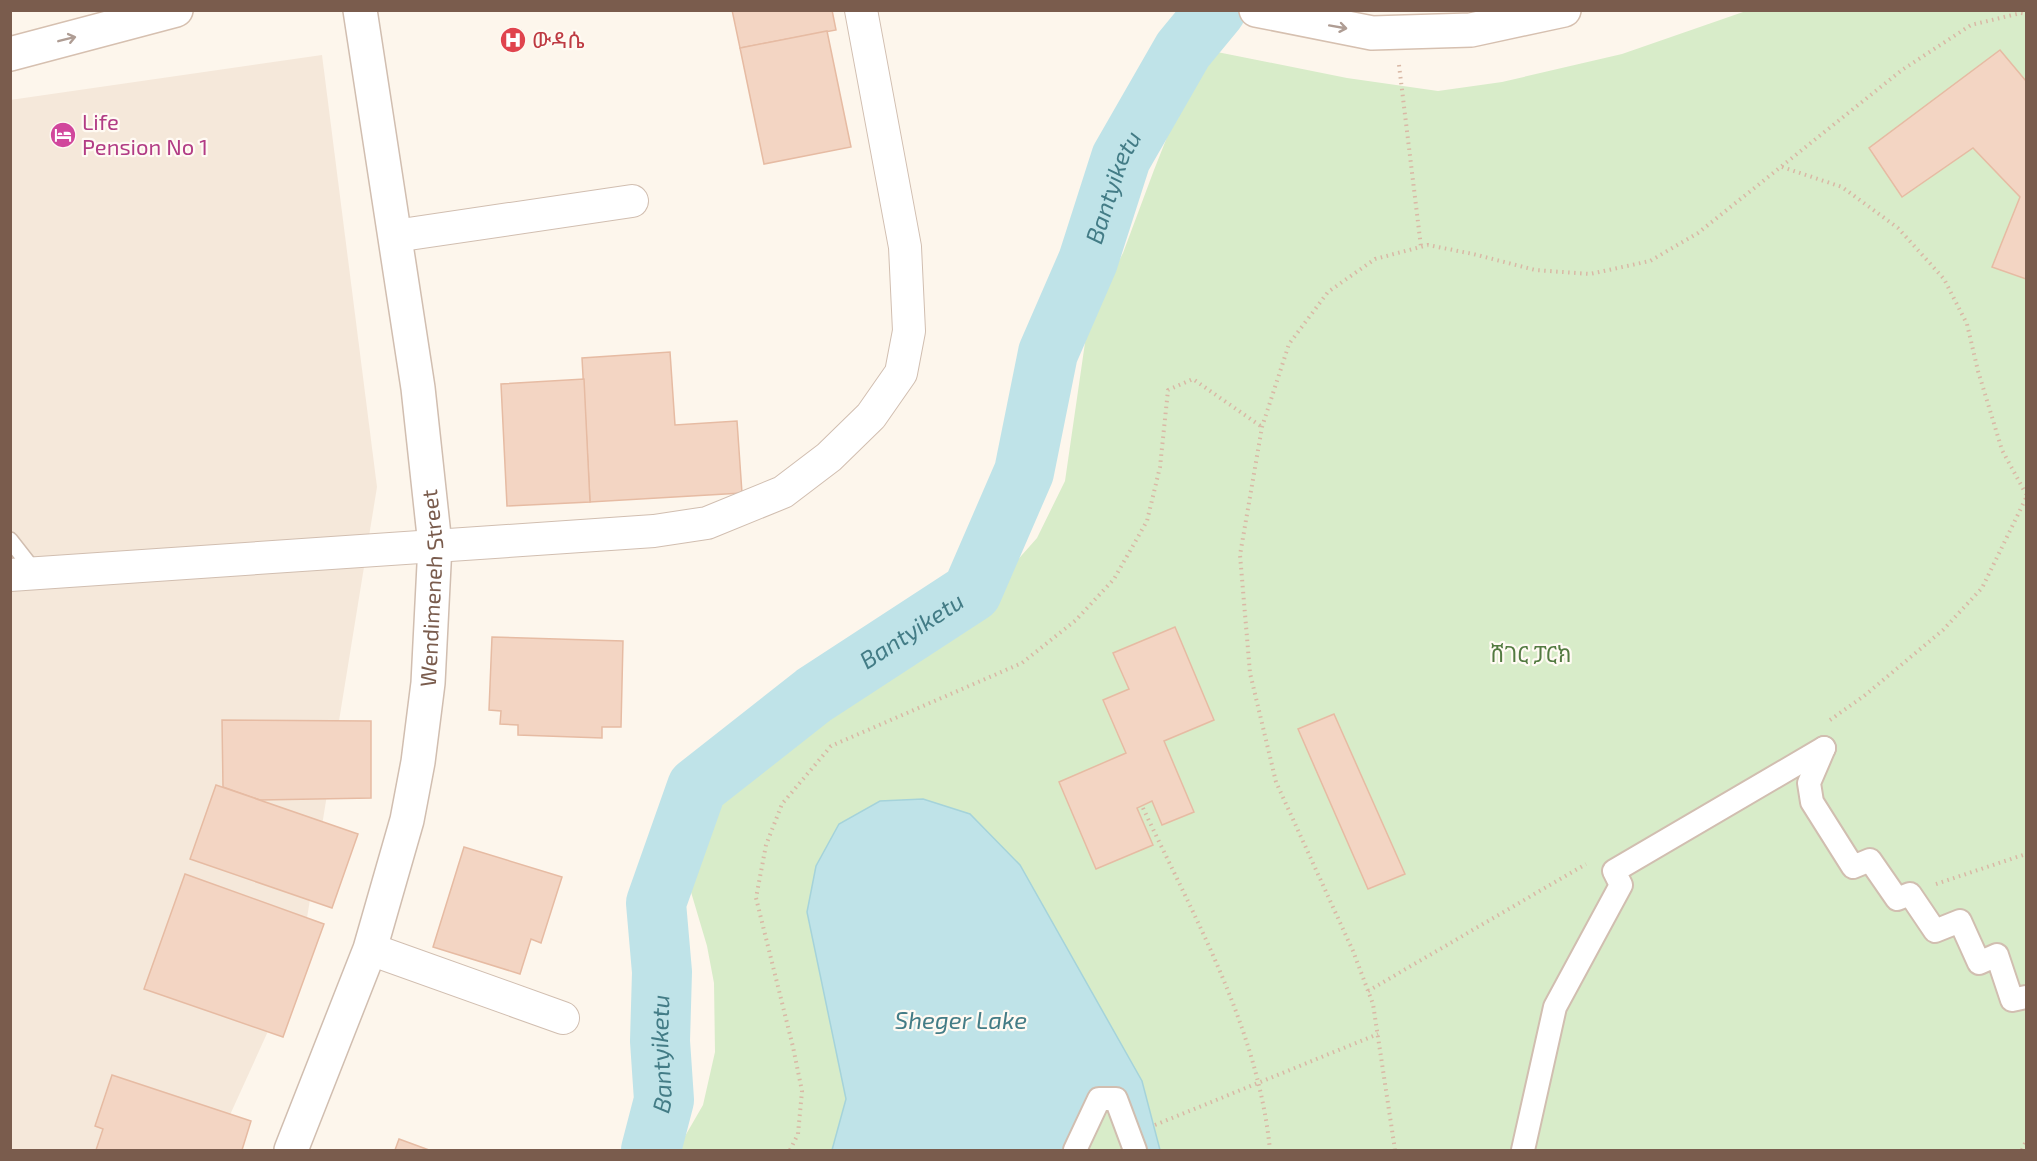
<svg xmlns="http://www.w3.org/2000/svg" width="2037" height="1161" font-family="'Exo 2','Noto Sans Ethiopic',sans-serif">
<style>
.residential{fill:#f5e8da}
.green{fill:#d8ecc9}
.water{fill:#bfe3e8;stroke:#a5d3da;stroke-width:1.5}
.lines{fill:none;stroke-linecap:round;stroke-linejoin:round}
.river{stroke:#bfe3e8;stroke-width:60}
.building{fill:#f3d5c3;stroke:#e6bba3;stroke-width:1.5}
.service-casing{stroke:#d1beb0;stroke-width:18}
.pedestrian-casing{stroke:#d1beb0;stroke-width:26}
.minor-casing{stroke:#d1beb0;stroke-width:34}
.tertiary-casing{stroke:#d1beb0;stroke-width:36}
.secondary-casing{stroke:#d6c0b0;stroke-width:36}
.path{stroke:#d9b8a5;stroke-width:4;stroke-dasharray:1.5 4.5;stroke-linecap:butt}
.service{stroke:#fff;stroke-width:15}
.pedestrian{stroke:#fff;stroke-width:22}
.minor{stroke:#fff;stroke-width:32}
.tertiary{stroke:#fff;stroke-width:33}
.secondary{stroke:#fff;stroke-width:33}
.oneway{stroke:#af9d94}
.labels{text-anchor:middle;stroke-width:4.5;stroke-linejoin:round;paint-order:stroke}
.health-label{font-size:22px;fill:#be3a42;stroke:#fffaf3;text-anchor:start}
.hotel-label{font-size:22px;fill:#b23c85;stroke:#fffaf3;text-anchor:start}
.street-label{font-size:22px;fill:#7a5c4d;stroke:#fffaf3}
.park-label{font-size:22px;fill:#537a41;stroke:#fffaf3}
.water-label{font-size:24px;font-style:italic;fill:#437c86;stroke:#fffaf3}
</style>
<rect width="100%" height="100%" fill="#fdf6ec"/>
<path class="residential" d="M322 55 377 487 300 961 214 1150H11L10 100Z"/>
<path class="green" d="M1746 11H2026V1150H677L703 1105 715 1052 714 983 707 946 691 892 695 843 716 789 761 736 917 652 1005 574 1037 538 1065 481 1088 322 1123 253 1154 170 1202 49 1347 78 1438 91 1502 82 1622 54Z"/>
<path class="water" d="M923 799 970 814 1020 865 1142 1081 1160 1150H1135L1116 1099H1099L1075 1150H832L846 1099 807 912 816 866 839 824 880 801Z"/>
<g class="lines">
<path class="river" id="s1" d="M651 1150 664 1100 660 1041 662 972 656 903 697 787 814 695 972 592 1024 472 1048 353 1088 261 1121 158 1183 50 1216 10"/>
</g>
<g class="building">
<path d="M732 10H832L836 30 740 48Z"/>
<path d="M827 31 851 147 764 164 740 48Z"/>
<path d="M2000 50 2026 81V279L1992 267 2020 197 1973 148 1902 197 1869 148Z"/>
<path d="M670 352 675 425 737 421 742 493 590 502 582 358Z"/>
<path d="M584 379 590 502 507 506 501 384Z"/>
<path d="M1175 627 1214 720 1164 741 1194 812 1162 825 1152 801 1137 808 1153 845 1096 869 1059 782 1126 753 1103 700 1129 689 1113 653Z"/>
<path d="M492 637 623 641 621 727H602V738L518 735V725L500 724 501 711 489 710Z"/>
<path d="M1334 714 1405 874 1368 889 1298 729Z"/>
<path d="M222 720 371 721V798L260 800 223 787Z"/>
<path d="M216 785 358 834 332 908 190 859Z"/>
<path d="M464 847 562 877 541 943 531 939 520 974 433 947Z"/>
<path d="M185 874 324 924 283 1037 144 989Z"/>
<path d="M112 1075 251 1121 242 1150H96L103 1129 95 1126Z"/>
<path d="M399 1139 429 1150H395Z"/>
</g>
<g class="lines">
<g class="service-casing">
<path id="service" d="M10 540 35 572"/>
</g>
<g class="pedestrian-casing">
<g id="pedestrian">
<path d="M1824 748 1809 783 1812 802 1853 867 1870 860 1897 899 1910 894 1935 931 1960 921 1979 963 1997 955 2012 1000 2026 997"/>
<path d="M1075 1150 1099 1099H1116L1135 1150"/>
<path d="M1523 1150 1555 1007 1621 885 1614 871 1824 748"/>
</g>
</g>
<g class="minor-casing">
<g id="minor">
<path d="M395 236 632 201"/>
<path d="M10 575 654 531 707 523 783 492 829 457 871 416 901 373 909 331 905 247 861 10"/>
<path d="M370 949 563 1018"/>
</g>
</g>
<g class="tertiary-casing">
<g id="tertiary">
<path id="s2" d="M291 1150 370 949 407 820 418 762 428 683 435 545 418 388 360 10"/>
</g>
</g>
<g class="secondary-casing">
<g id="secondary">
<path d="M1256 10 1372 33 1471 30 1564 10"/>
<path d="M10 54 176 10"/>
</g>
</g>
<g class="path">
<path d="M1399 65 1421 247"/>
<path d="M1782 167 1842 187 1898 228 1944 279 1967 324 1978 371 2002 450 2026 494"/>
<path d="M1830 720 1864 696 1943 630 1982 588 2026 498"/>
<path d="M1143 808C1194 917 1258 1028 1270 1150"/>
<path d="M1936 884 2026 854"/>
<path d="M1368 991 1586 864"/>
<path d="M1155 1125 1378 1034"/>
<path d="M790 1150 798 1134 802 1091 793 1047 756 898 766 845 782 804 831 746 1022 663 1076 620 1114 579 1147 521 1160 467 1168 390 1193 379 1262 427"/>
<path d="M1395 1150 1373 1004 1353 951 1276 782 1250 673 1240 555 1262 427 1289 344 1328 292 1375 259 1428 245 1473 254 1535 270 1590 274 1650 261 1698 233 1902 70 1971 25 2021 13 2026 14"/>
<path d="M2022 1150 2026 1141"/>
</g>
<use href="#service" class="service"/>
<use href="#pedestrian" class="pedestrian"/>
<use href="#minor" class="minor"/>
<use href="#tertiary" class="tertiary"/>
<use href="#secondary" class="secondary"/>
</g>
<defs><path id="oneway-shaft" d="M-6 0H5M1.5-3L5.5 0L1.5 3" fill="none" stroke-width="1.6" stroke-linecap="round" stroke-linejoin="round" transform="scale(1.5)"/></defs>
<g class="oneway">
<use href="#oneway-shaft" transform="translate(1338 27) rotate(10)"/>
<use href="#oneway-shaft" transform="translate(67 39) rotate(-14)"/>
</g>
<defs>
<g id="hospital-disc" transform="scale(1.35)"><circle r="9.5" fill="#e0444e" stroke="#fffaf3"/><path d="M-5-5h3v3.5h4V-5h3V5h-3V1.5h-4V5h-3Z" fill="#fff"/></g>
<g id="hotel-disc" transform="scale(1.35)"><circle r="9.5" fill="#d1479c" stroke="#fffaf3"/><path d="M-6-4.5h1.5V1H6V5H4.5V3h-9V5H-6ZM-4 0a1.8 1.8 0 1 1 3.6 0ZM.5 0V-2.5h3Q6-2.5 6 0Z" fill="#fff"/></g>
</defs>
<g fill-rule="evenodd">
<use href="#hospital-disc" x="513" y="40"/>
<use href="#hotel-disc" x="63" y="135"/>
</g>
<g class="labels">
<g class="health-label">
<text x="532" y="48">ውዳሴ</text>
</g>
<g class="hotel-label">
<text x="82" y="130">Life<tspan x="82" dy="25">Pension No 1</tspan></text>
</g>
<g class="street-label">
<text dy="8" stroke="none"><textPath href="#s2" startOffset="584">Wendimeneh Street</textPath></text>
</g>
<g class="park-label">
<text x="1531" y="662">ሸገር ፓርክ</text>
</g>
<g class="water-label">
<text dy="8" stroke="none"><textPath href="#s1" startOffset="1140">Bantyiketu</textPath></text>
<text dy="8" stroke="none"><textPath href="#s1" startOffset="638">Bantyiketu</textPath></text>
<text x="961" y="1029">Sheger Lake</text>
<text dy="8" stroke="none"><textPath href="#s1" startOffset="98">Bantyiketu</textPath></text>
</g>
</g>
<rect width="2037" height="1161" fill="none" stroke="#7a5c4d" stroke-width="24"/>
</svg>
